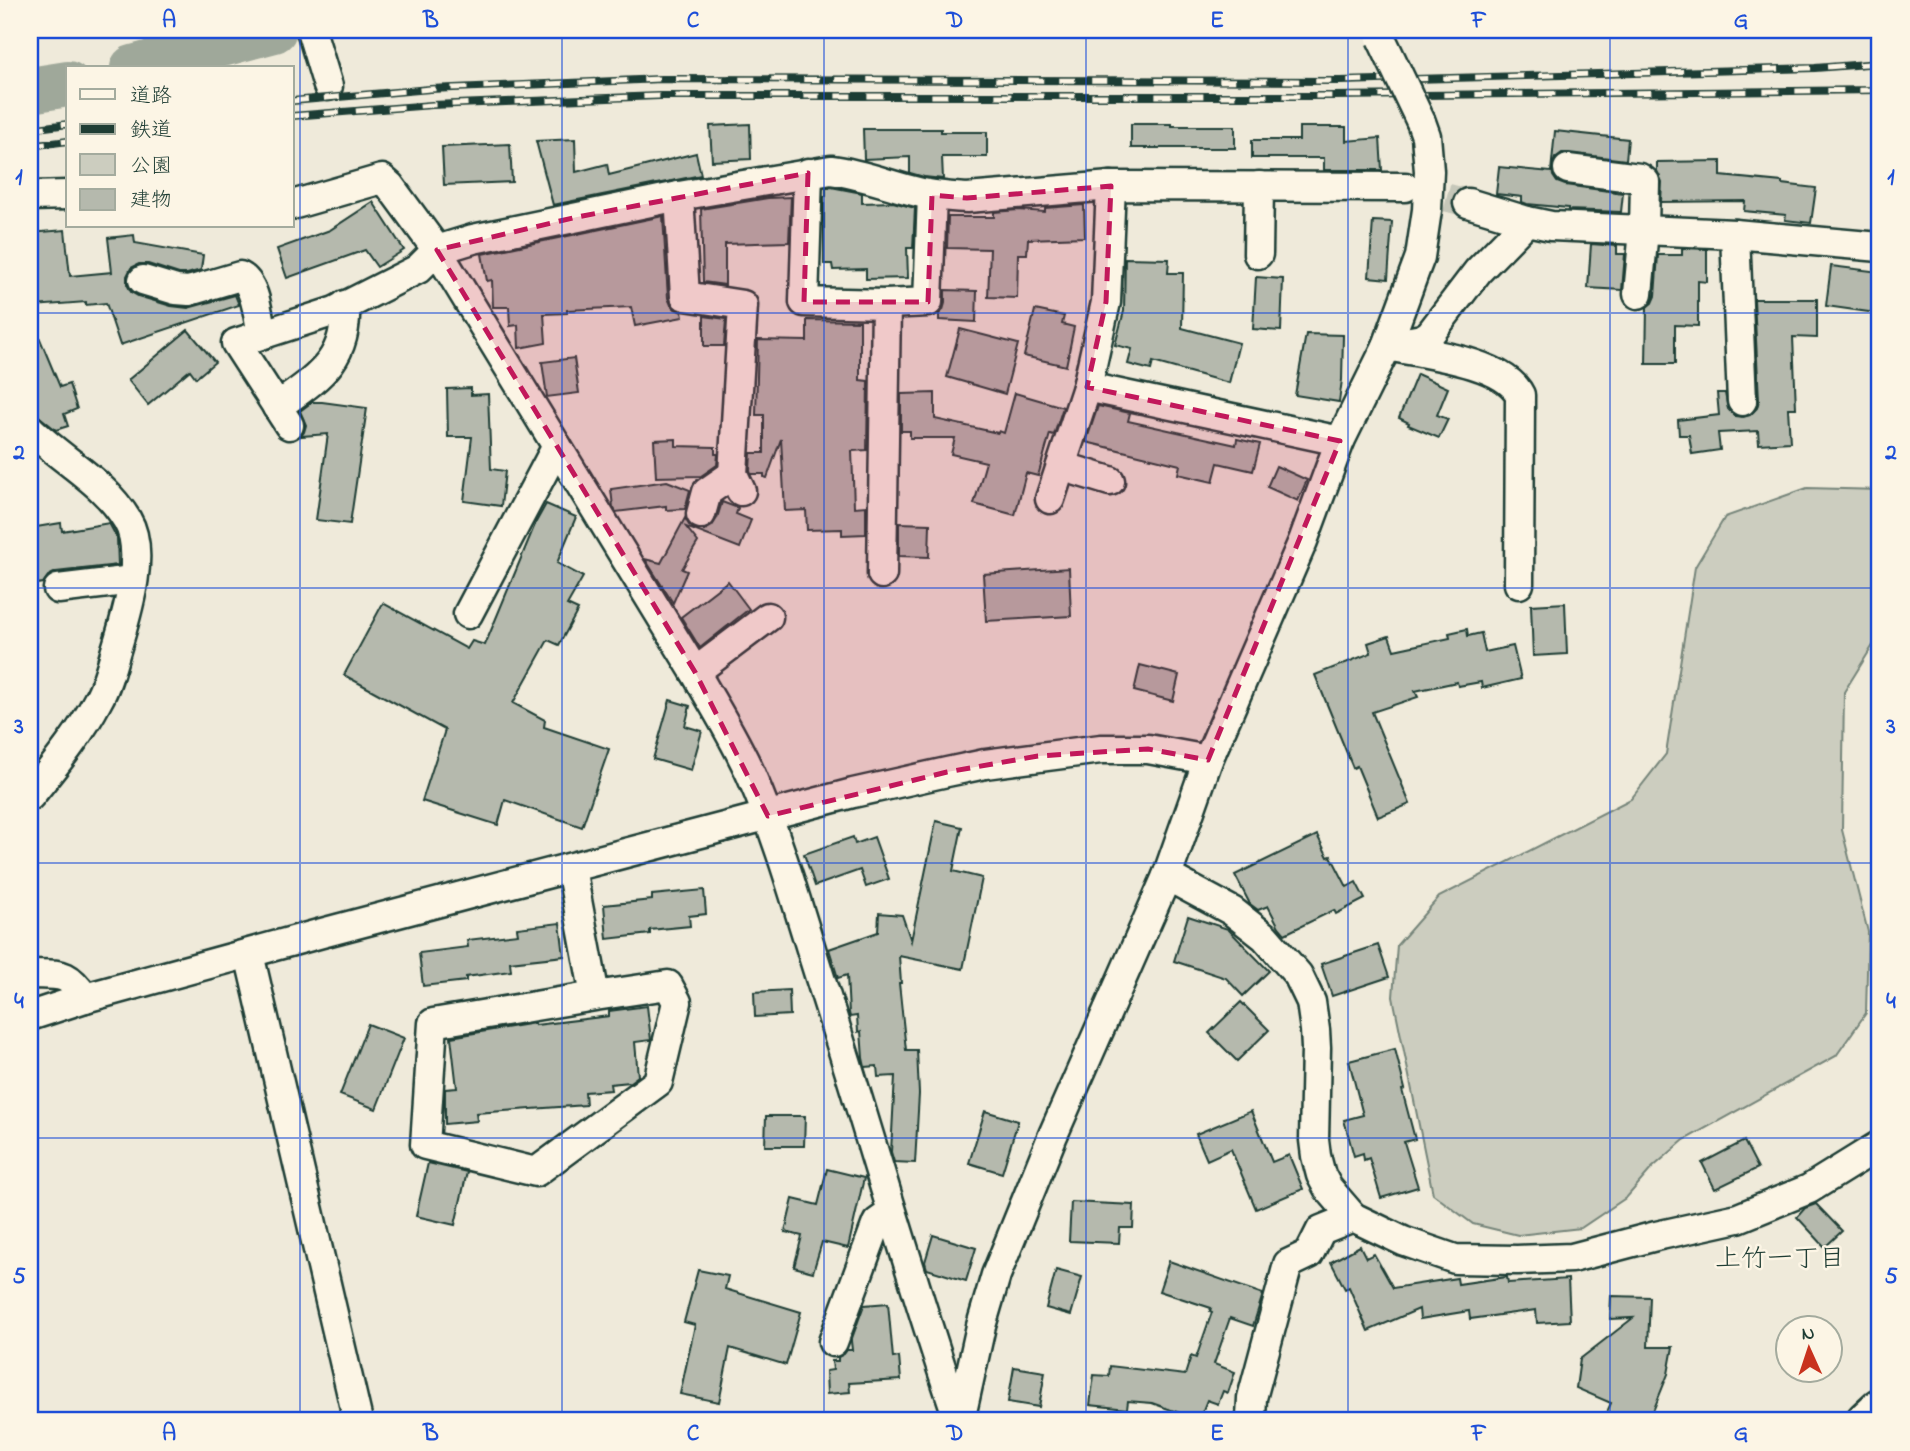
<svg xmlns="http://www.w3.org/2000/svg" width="1910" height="1451" font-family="'Indie Flower','Klee One',sans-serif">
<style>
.green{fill:#cccdbf;stroke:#76857a;stroke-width:2}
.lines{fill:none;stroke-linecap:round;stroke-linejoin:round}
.river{stroke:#9fa89a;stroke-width:46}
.building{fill:#b5b9ad;stroke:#1f3d34;stroke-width:2}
.minor-tunnel{stroke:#c5c7b9;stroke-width:28;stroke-dasharray:28 14;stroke-linecap:butt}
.minor-casing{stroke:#1f3d34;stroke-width:33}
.highway-casing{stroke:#1f3d34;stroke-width:44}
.minor{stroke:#fcf5e5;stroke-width:28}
.highway{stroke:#fcf5e5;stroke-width:38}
.rail-casing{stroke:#1f3d34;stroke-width:8}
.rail{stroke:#fcf5e5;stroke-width:5;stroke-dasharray:16;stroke-linecap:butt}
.minor-bridge-casing{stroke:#1f3d34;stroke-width:33;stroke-linecap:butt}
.minor-bridge{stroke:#fcf5e5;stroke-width:28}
.marked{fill:#c2185b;fill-opacity:0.2;stroke:#c2185b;stroke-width:5;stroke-dasharray:14 9;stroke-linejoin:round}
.grid{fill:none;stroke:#1d4ed8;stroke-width:2;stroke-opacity:0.55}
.labels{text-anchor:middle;stroke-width:5;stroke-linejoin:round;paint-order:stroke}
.neighbourhood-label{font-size:26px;fill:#1f3d34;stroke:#fcf5e5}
.neatline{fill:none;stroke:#1d4ed8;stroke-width:2.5}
.grid-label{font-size:23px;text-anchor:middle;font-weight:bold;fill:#1d4ed8}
</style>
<rect width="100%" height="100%" fill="#efeada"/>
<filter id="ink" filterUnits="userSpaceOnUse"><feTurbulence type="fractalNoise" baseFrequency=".0143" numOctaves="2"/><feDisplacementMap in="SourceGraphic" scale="14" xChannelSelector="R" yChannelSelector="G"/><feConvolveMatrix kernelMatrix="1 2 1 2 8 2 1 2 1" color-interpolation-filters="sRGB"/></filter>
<g filter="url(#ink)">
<path class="green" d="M1807 488 1880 490V634L1844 692 1842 830 1868 932 1866 1013 1836 1056 1684 1140 1652 1168 1627 1197 1581 1228 1518 1235 1473 1224 1433 1194 1393 997 1397 945 1439 897 1631 799 1666 754 1695 567 1725 517Z"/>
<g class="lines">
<g class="river">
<path d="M133 68 274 30"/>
<path d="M30 90 68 84"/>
</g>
</g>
<g class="building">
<path d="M750 124 751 159 712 161 710 126Z"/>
<path d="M1131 124H1172V126H1235V148H1131Z"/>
<path d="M1299 127H1346V141L1380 138 1382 170H1324V158H1252V140H1299Z"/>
<path d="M863 129H941V132H987V157H942L943 179 924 177 910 173V157L864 159Z"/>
<path d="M1555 131 1628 139 1626 160 1569 153H1562L1555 158 1552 168 1553 176 1557 182 1565 185 1623 193 1621 212 1568 210V208L1527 204 1522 202V197L1496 194 1499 167 1551 172Z"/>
<path d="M575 139 576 172 607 164 609 175 696 153 701 175 553 205 536 141Z"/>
<path d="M510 144 512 182 444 185 442 147Z"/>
<path d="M1721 161V176L1782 182V184L1816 188 1811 223 1785 220 1786 215 1744 211 1745 201 1661 202 1662 182 1657 171V162Z"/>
<path d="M831 187 862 193V203L893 202 915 208 913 248H907L908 278 866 279V269L833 270 832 264H824V196H826V188Z"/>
<path d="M791 197 789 242 725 244V285L703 282 701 209 768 198Z"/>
<path d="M373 202 404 250 377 267 365 250 287 278 277 249 330 230Z"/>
<path d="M1084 205 1085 237 1028 239 1027 254H1018L1017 298 988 297 990 249 947 248 948 217H994V212L1018 210 1045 212V208Z"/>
<path d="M663 216 668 298 671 305 675 309 682 312 683 317 635 326 631 307 567 310V313L544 314 546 343 519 348 518 325 510 326 509 307H493L492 280 487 281 482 254Z"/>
<path d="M1373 221 1392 222 1388 279 1369 277Z"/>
<path d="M65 230 70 276 112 272 108 238 134 235 135 243 203 255 201 270 187 274H179L148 264H139L131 268 127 276V284L131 292 138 296 171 306 188 308 235 295 239 305 120 345 106 303 86 305V302L34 306 30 266V233Z"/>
<path d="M1591 244 1617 246V254H1625L1622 290 1588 288Z"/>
<path d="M1682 248 1707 249V282L1698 281V326L1675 325V364H1646L1647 307 1652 303 1655 296 1658 255H1682Z"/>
<path d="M1125 258 1169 259 1168 273H1183L1182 328 1239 343 1229 383 1153 362 1151 370 1128 364 1132 349 1115 345 1124 311Z"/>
<path d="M1831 266 1880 272 1876 313 1826 306Z"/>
<path d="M1256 277 1283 279 1281 331 1253 329Z"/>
<path d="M945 290 977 291 976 322 939 320V314L943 310 945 303Z"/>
<path d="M1754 299H1817V338L1793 337 1796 408H1788L1790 442 1759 444 1758 431 1718 433 1720 450 1692 454 1689 435H1679L1678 420 1719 415 1717 393H1725L1728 409 1735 416 1743 417 1750 415 1757 408 1759 400Z"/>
<path d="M1035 310 1064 316 1062 324 1074 327 1066 366 1024 356Z"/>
<path d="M30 315 60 387 69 384 77 409 64 414 68 426 56 430 36 414 30 397Z"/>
<path d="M704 316 726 319 724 346H704Z"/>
<path d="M807 320 860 321V380L868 381 867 450 852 451 854 507 866 506V534L842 535V529L807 530 806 510 785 511 781 439 767 478 764 477V474H751L750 471 751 453H764V415H756L758 340 807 341Z"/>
<path d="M960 329 1018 344 1005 394 947 377Z"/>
<path d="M188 330 215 362 196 378 190 370 148 405 128 380Z"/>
<path d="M1306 334 1343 335 1342 380 1339 402 1295 395Z"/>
<path d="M574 358 579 393 547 397 542 362Z"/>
<path d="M1417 374 1448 388 1437 415 1448 419 1439 438 1408 425 1409 423 1399 418Z"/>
<path d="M471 388V395L488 394 491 469 505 471 501 506 464 501 472 437H448L447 389Z"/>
<path d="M935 393V419L998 433 999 431 1004 433 1015 393 1063 407 1054 435 1050 434 1038 476 1026 473 1015 515 974 504 986 462 951 454 955 438H910V431H901V394Z"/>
<path d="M312 402H322L367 408 350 524 316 520 328 434 301 436 304 432 306 425 300 411Z"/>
<path d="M1098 406 1130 413 1128 421 1236 445 1237 439 1260 444 1253 471 1218 463 1213 482 1178 474 1180 465 1086 442Z"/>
<path d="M676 439V446L715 447V454H718L717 465 701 476 656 477 654 440Z"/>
<path d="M1276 466 1307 480 1298 501 1267 487Z"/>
<path d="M667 481 690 490 685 509 666 510V506L616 512 613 507 611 489Z"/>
<path d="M722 502 738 508 736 514 751 520 740 548 686 527 698 542 682 569 687 571 673 603 645 559 661 563 685 518 689 525 696 530H705L712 526 717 518Z"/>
<path d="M546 504 576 517 557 563 583 577 567 605 578 610 559 645 548 640 513 703 545 720 544 727 609 749 582 827 505 800 498 825 422 801 445 730 344 675 383 603 467 649 472 641 485 645 536 522Z"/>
<path d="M61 523 62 531 109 523 117 538 118 565 56 572 48 576 43 583 30 585V528Z"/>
<path d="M899 523 930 524 929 557 899 556Z"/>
<path d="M1069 568 1071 616 986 621 983 574Z"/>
<path d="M728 581 749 609 700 648 681 617Z"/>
<path d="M1565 603 1567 654 1533 656 1531 605Z"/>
<path d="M1467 629 1468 636 1481 633 1485 652 1513 646 1521 679 1482 688 1481 682 1458 686 1457 682 1415 691 1418 697 1372 712 1410 804 1378 817 1357 766 1353 768 1315 675 1371 653 1368 643 1389 636 1394 650 1450 638 1449 633Z"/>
<path d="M1140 665 1179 675 1173 701 1134 691Z"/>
<path d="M670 700 690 706 685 726 702 731 691 770 653 759Z"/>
<path d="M936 821 962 827 953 871 982 878 963 969 899 956 901 983H899L906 1050H917L919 1094 915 1163 894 1162 891 1152 895 1076 878 1077 877 1066 865 1067 863 1058 861 1031 858 1032 857 1016 850 1017 849 1013 847 975 838 978 829 949 878 932 879 913 902 915 911 941Z"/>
<path d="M1317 835 1328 857 1331 856 1347 887 1356 882 1365 899 1336 914 1334 910 1285 934 1279 927 1268 906 1258 910 1250 904 1235 875Z"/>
<path d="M853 837 855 844 874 837 889 879 866 887 860 870 815 886 804 854Z"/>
<path d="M704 890 706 914 689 916 690 926 650 930V934L607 939 604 905 652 900V895Z"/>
<path d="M1188 916 1228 929 1269 971 1243 996 1226 978 1174 961Z"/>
<path d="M560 923 564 956 510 962 511 971 466 977V981L423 986 419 953 468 947 467 940 518 934 517 928Z"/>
<path d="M1378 945 1389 977 1332 996 1321 964Z"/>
<path d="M789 990 790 1015 755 1017 754 992Z"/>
<path d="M1241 1002 1269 1030 1237 1061 1209 1033Z"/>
<path d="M647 1006 651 1040 635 1042 638 1076 630 1082 610 1084 611 1090 585 1092 586 1105 476 1113 477 1121 445 1124V1089L457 1088 451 1037 535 1023V1025L609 1016V1011Z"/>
<path d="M368 1024 404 1038 376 1109 340 1095Z"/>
<path d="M1395 1049 1405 1089 1402 1090 1415 1139 1404 1142 1418 1187 1381 1198 1369 1158 1364 1160 1363 1153 1354 1156 1344 1120 1363 1115 1349 1061Z"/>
<path d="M985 1111 1018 1121 1002 1173 969 1163Z"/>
<path d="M1251 1111 1272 1162 1289 1155 1303 1189 1256 1209 1231 1149 1207 1160 1196 1134Z"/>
<path d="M766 1116H805L804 1146H765Z"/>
<path d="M1744 1141 1758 1168 1715 1189 1702 1163Z"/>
<path d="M428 1163 467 1172 455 1225 416 1216Z"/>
<path d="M827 1169 864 1178 848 1248 822 1242 813 1272 794 1267 802 1236 785 1232 793 1199 818 1205Z"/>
<path d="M1071 1202 1134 1205 1133 1228H1120L1119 1243 1069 1241Z"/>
<path d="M1816 1204 1842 1231 1825 1247 1797 1217 1805 1208Z"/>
<path d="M933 1235 976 1248 966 1281 927 1269 925 1262Z"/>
<path d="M1360 1246 1366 1258 1374 1254 1393 1288 1457 1278 1458 1284 1507 1277 1508 1283 1568 1279 1570 1321 1537 1323 1536 1310 1470 1319 1469 1311 1420 1319 1419 1309 1368 1331 1349 1287 1345 1289 1331 1262Z"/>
<path d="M1169 1261 1263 1294 1253 1326 1230 1318 1214 1364 1235 1372 1228 1393 1223 1391 1218 1404 1207 1400 1199 1420 1152 1403 1128 1401 1127 1409 1090 1405 1094 1375 1109 1376 1110 1366 1185 1375 1191 1356 1196 1358 1212 1312 1210 1311 1211 1308 1159 1291Z"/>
<path d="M698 1270 728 1276 725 1289 801 1312 786 1365 730 1348 719 1402 680 1394 695 1325 684 1322Z"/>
<path d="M1056 1270 1082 1277 1071 1315 1046 1308Z"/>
<path d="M1611 1296 1650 1297 1648 1347H1673L1668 1374 1649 1421H1603L1611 1403 1576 1388 1580 1359 1633 1318 1610 1319Z"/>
<path d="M888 1303 893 1358 899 1357 901 1380 849 1383 850 1392 827 1394 826 1371 833 1370 832 1361H838V1357L844 1354 847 1350H852L851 1341 864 1305Z"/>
<path d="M1014 1367 1045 1372 1039 1407 1008 1402Z"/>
</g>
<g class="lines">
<path class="minor-tunnel" d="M1406 187 1468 203"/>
<g class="minor-casing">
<g id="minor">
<path d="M311 30 328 86"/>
<path d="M1568 169 1640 178 1645 182 1644 230 1638 294"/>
<path d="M808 173 804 302 886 304 882 574"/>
<path d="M30 196 68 195"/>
<path d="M679 196 685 296 743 305 733 474 741 491"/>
<path d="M1468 203 1527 221 1551 226 1735 234 1880 247"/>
<path d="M292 205 382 179 390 186 437 250 695 672C714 706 735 739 751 775 780 841 799 912 821 981 868 1127 909 1275 959 1421"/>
<path d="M1735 234 1742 401"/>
<path d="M1258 254 1259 186"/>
<path d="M143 280 176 290 189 291 240 276C256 284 258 317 262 334"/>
<path d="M886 304 928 302 932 195"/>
<path d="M1395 344 1422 339 1430 334 1478 271 1527 221"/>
<path d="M1387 346C1421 353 1504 361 1520 395L1519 584"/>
<path d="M1087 387 1340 441"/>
<path d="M277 407C317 378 348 361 345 305"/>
<path d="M289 425 236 343 335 311 418 269 437 250 473 239 679 196 831 170C857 173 881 182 906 189 926 195 946 197 967 198L1111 186 1405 187"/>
<path d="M30 429C61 460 104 481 127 520 147 553 126 616 116 650 111 667 107 685 98 700 80 735 54 766 30 796"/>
<path d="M1061 466 1110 481"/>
<path d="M1050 499 1087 387 1106 302 1111 186"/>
<path d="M701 514 707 492 733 474"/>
<path d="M58 589 133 580"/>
<path d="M468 614 557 446"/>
<path d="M695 672 768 617"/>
<path d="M571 868 595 996 433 1023 425 1145 536 1172 658 1082 677 1002 668 985 595 996"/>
<path d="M1167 876 1232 911 1265 937 1298 975 1311 1002 1315 1030 1316 1048 1314 1140 1316 1156 1321 1175 1328 1188 1353 1217 1403 1241 1455 1259 1517 1260 1572 1258 1656 1236 1738 1218 1809 1189 1880 1145"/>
<path d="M249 954 358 1421"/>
<path d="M30 974C61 975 67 971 85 998"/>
<path d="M30 1016 85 998 322 933 853 793 947 772 985 764 1101 749H1148L1208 760"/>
<path d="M833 1342 877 1223 891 1213"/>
<path d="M1251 1417 1252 1398 1288 1264 1309 1254 1321 1230 1353 1217"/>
<path d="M960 1421 981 1326 996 1275 1053 1135 1167 876 1208 760 1303 541 1340 441 1387 346 1414 273 1420 257 1427 210 1429 171 1426 136 1421 122"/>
</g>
</g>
<g class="highway-casing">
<path id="highway" d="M1866 1421 1880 1408"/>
</g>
<use href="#minor" class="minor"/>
<use href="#highway" class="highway"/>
<g class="rail-casing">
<g id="rail">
<path d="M292 101 430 89 661 79 1340 81 1815 68 1880 63"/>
<path d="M292 116 432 105 659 96H1333L1880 90"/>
<path d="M30 129 68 124"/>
<path d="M30 146 68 141"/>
</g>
</g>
<use href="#rail" class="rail"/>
<g class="minor-bridge-casing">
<path id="minor-bridge" d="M1381 38 1421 122"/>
</g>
<use href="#minor-bridge" class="minor-bridge"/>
</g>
</g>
<path class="marked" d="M808 173 804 302H928L932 195 967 198 1111 186 1106 302 1087 387 1340 441 1208 760 1148 749 1038 756 947 772 768 816 695 672 437 250 577 217Z"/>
<path class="grid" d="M300 30V1421M562 30V1421M824 30V1421M1086 30V1421M1348 30V1421M1610 30V1421M30 313H1880M30 588H1880M30 863H1880M30 1138H1880"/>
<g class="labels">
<g class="neighbourhood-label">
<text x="1780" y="1266">上竹一丁目</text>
</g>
</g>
<rect width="1910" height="1451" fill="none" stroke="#fcf5e5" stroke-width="77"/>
<rect x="66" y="66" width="228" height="161" fill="#fcf5e5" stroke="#a4ab9e" stroke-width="2"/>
<rect x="80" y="89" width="35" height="10" fill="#fcf5e5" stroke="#a4ab9e" stroke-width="2"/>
<text x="130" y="102" font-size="21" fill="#1f3d34">道路</text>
<rect x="80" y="124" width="35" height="10" fill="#1f3d34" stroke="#a4ab9e" stroke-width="2"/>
<text x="130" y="136" font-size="21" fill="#1f3d34">鉄道</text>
<rect x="80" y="154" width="35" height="21" fill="#cccdbf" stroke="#a4ab9e" stroke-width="2"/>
<text x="130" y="172" font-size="21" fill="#1f3d34">公園</text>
<rect x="80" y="189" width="35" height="21" fill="#b5b9ad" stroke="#a4ab9e" stroke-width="2"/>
<text x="130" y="206" font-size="21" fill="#1f3d34">建物</text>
<g transform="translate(1809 1349) rotate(357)"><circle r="33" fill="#fcf5e5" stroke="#a4ab9e" stroke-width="2"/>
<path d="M0-5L12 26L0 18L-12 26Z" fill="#c8321e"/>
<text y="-10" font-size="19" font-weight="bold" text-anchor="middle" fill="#1f3d34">N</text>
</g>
<rect x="38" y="38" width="1833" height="1374" class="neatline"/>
<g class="grid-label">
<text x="169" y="27">A</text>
<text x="431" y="27">B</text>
<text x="693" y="27">C</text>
<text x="955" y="27">D</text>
<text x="1217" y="27">E</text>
<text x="1479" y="27">F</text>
<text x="1741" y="27">G</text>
<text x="19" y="184">1</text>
<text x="1891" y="184">1</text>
<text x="19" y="459">2</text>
<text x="1891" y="459">2</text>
<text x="19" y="733">3</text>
<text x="1891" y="733">3</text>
<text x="19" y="1008">4</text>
<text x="1891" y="1008">4</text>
<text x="19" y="1283">5</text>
<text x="1891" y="1283">5</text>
<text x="169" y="1440">A</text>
<text x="431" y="1440">B</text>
<text x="693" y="1440">C</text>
<text x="955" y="1440">D</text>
<text x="1217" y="1440">E</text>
<text x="1479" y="1440">F</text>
<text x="1741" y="1440">G</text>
</g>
</svg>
